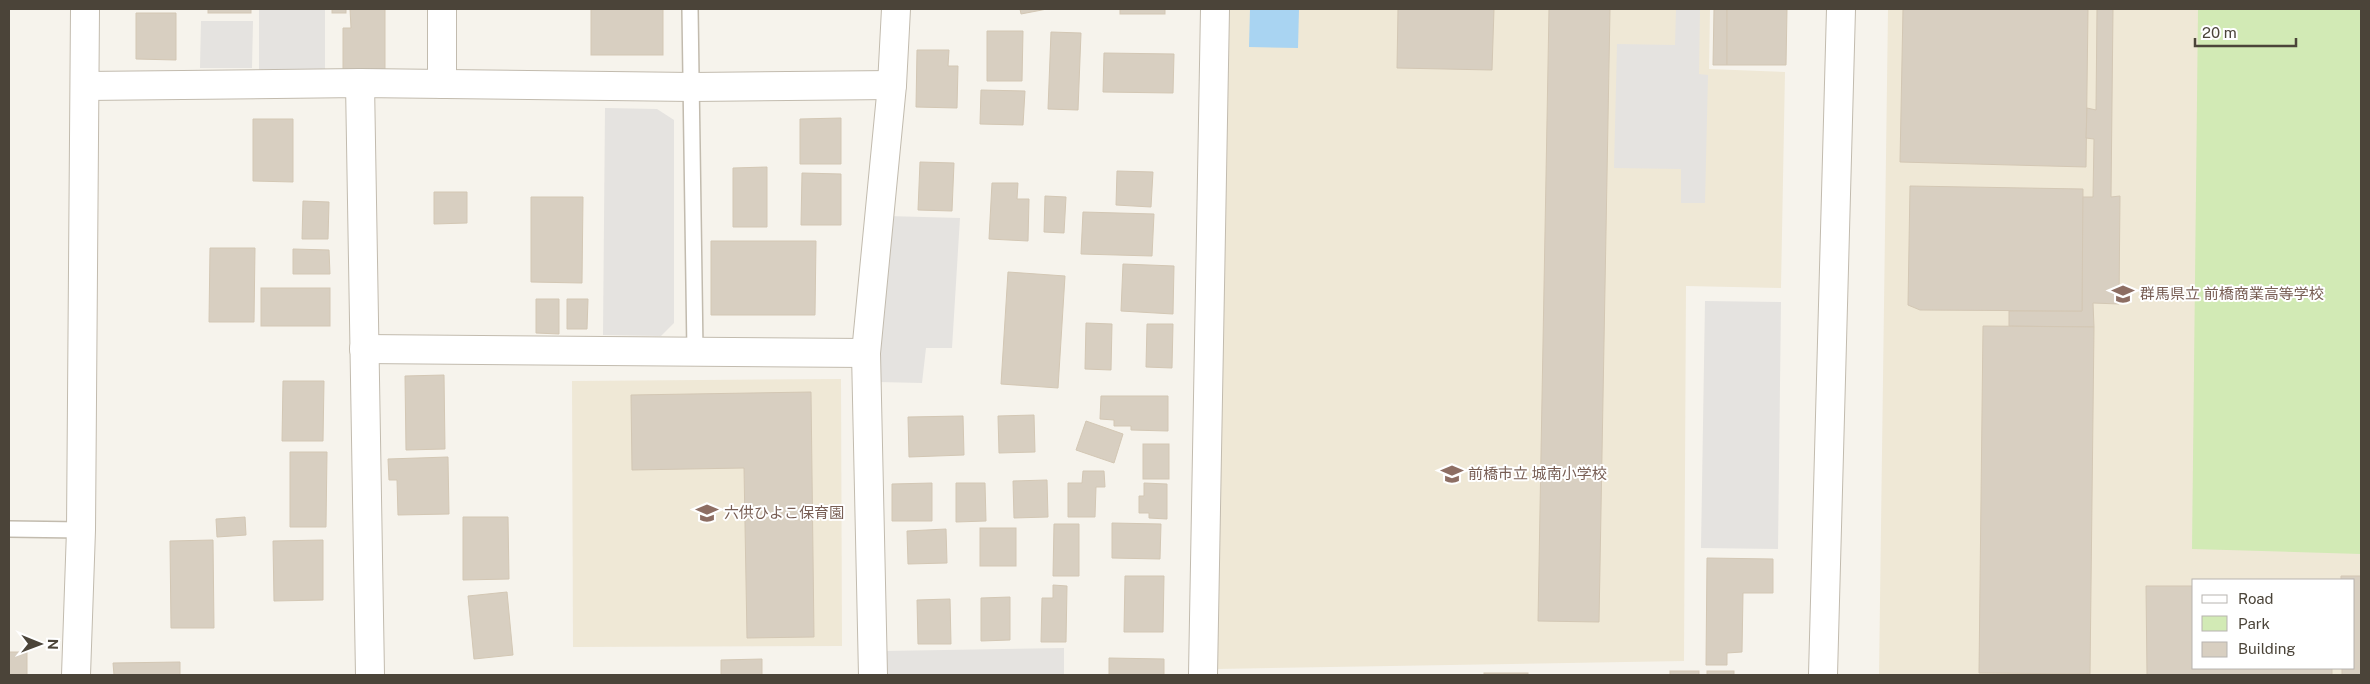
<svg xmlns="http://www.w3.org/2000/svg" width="2370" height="684" font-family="'Public Sans','Noto Sans JP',sans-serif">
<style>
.education{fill:#efe8d6;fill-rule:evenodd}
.green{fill:#d2eab5}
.parking{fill:#e5e3e0}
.water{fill:#a9d4f2}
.building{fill:#d8cfc1;stroke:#d3c7b4}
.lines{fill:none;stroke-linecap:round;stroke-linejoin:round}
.service-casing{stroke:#c2bbae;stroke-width:18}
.minor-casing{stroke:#c2bbae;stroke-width:30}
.tertiary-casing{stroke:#c2bbae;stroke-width:30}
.service{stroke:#fff;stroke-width:15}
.minor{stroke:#fff;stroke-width:28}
.tertiary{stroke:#fff;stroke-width:28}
.labels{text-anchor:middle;stroke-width:4;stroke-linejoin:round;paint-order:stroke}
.education-label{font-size:15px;fill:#785e54;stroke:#fff;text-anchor:start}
</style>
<rect width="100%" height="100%" fill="#f6f3ec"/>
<g class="education">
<path d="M1229 9H1710L1709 69 1785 72 1781 288 1686 286 1684 661 1216 669Z"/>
<path d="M1888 9H2361V675H1879ZM2194 580H2354V668H2194Z"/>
<path d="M841 379 842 646 573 647 572 381Z"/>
</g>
<path class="green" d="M2198 9H2361V554L2192 549Z"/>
<g class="parking">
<path d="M259 9H325V71L259 70Z"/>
<path d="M1676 9H1700L1699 74 1708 75 1705 203H1681V169L1614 168 1617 44 1675 45Z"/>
<path d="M201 21H253L252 68H200Z"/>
<path d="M605 108 657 109 674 120V323L661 336 603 335Z"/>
<path d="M887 216 960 218 952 348H926L922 383 878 382Z"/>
<path d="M1705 301 1781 302 1778 549 1701 548Z"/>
<path d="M1064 648V675H885V651Z"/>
</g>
<path class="water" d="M1250 9H1299L1298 48 1249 47Z"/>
<g class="building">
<rect x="208" y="9" width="43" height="4"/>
<rect x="332" y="9" width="14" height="4"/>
<path d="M350 9H385V69H343V28H351Z"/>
<rect x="591" y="9" width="72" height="46"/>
<path d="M1020 9H1047L1021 14Z"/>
<rect x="1120" y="9" width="45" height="5"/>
<path d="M1398 9H1494L1492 70 1397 68Z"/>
<path d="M1549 9H1610L1599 622 1538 621Z"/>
<path d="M1714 9H1727V65H1713Z"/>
<path d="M1727 9H1787L1786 65H1727Z"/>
<path d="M1903 9H2088L2086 167 1900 162Z"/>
<path d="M2097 9H2113L2111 197 2120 196 2119 304 2093 303 2094 327 2009 326V311H2082V197H2093L2094 139 2086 138 2087 108 2096 110Z"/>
<path d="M136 13H176V60L136 59Z"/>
<path d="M987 31H1023L1022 81H987Z"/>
<path d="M1051 32 1081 33 1078 110 1048 109Z"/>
<path d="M917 50H949L948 66H958L957 108 916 107Z"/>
<path d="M1104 53 1174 54 1173 93 1103 92Z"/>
<path d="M981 90 1025 91 1023 125 980 124Z"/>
<path d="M841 118V164H800V119Z"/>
<path d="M253 119H293V182L253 181Z"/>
<path d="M920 162 954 163 952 211 918 210Z"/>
<path d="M767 167V227H733V168Z"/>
<path d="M1117 171 1153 172 1151 207 1116 205Z"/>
<path d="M802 173 841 174V225H801Z"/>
<path d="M992 183H1018L1017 199H1029L1028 241 989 239Z"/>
<path d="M1910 186 2083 189 2082 311 1920 310 1908 305Z"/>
<path d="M434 192H467V223L434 224Z"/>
<path d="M1045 196 1066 197 1064 233 1044 232Z"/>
<path d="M531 197H583L582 283 531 282Z"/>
<path d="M303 201 329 202 328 239H302Z"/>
<path d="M1083 212 1154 214 1152 256 1081 254Z"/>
<path d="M711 241H816L815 315H711Z"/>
<path d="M210 248H255L254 322H209Z"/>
<path d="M293 249 329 250 330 274H293Z"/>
<path d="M1123 264 1174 266 1173 314 1121 311Z"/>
<path d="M1008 272 1065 276 1058 388 1001 384Z"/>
<rect x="261" y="288" width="69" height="38"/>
<path d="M536 299H559V334L536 333Z"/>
<path d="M567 299H588L587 329H567Z"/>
<path d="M1086 323 1112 324 1111 370 1085 369Z"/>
<path d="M1147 324H1173L1172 368 1146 367Z"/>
<path d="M1983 326 2094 327 2090 674 1979 673Z"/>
<path d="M444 375 445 449 406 450 405 376Z"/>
<path d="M283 381H324L323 441H282Z"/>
<path d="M811 392 814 637 747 638 744 468 632 470 631 395Z"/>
<path d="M1101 396H1168V431L1131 430V426H1114V420L1100 419Z"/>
<path d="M1034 415 1035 452 999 453 998 416Z"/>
<path d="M963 416 964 455 909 457 908 417Z"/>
<path d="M1086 421 1123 434 1114 463 1076 450Z"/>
<rect x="1143" y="444" width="26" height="35"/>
<path d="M290 452H327L326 527H290Z"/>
<path d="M448 457 449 514 398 515 397 480H389L388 459Z"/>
<path d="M1083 471H1104L1105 487H1096L1095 517H1068V483H1082Z"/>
<path d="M1047 480 1048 517 1014 518 1013 481Z"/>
<path d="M932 483V521H892V484Z"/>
<path d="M956 483H985L986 521 956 522Z"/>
<path d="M1144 483 1167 484V519L1149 518V513H1139V496H1144Z"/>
<path d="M245 517 246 535 217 537 216 519Z"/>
<path d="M463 517H508L509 579 463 580Z"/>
<path d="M1112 523 1161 524 1160 559 1112 558Z"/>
<path d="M1054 524H1079V576H1053Z"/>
<rect x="980" y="528" width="36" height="38"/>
<path d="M946 529 947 563 908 564 907 531Z"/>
<path d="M213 540 214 628H171L170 541Z"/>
<path d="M323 540V600L274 601 273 541Z"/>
<path d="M1707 558 1773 559V593H1743L1742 652 1727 653V665H1706Z"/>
<path d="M1125 576H1164L1163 632H1124Z"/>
<path d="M2341 576H2361V675H2342V668H2354V580H2341Z"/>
<path d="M1053 585 1067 586 1066 642H1041L1042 598H1053Z"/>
<path d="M2146 586H2194V668H2332V675H2147Z"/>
<path d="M507 592 513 655 474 659 468 596Z"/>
<path d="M1010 597V640L981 641V598Z"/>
<path d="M950 599 951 644H918L917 600Z"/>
<rect x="9" y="652" width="18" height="23"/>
<path d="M1109 658 1164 659V675H1109Z"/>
<path d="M762 659V675H721V660Z"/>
<path d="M180 662V675H114L113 663Z"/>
<rect x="1670" y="671" width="29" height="4"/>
<rect x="1707" y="671" width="27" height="4"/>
<rect x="1484" y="673" width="44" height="2"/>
</g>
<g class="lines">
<g class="service-casing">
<g id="service">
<path d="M690 9 695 352"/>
<path d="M9 529 81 530"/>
</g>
</g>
<g class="minor-casing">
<g id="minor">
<path d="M360 83 370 675"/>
<path d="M442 84V9"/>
<path d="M85 86 360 83 692 87 892 85"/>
<path d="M364 349 866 353"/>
</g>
</g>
<g class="tertiary-casing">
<g id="tertiary">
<path d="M76 675 81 530 85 9"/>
<path d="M873 675 866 353 892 85 896 9"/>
<path d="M1203 675 1215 9"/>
<path d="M1823 675 1841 9"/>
</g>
</g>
<use href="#service" class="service"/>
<use href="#minor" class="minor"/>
<use href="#tertiary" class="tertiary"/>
</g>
<defs>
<g id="school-bare" transform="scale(1.725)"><path d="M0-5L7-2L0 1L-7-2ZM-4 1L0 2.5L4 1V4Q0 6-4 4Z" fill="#8d6e63" stroke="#fff" stroke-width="2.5" paint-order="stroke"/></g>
</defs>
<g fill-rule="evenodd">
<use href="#school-bare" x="2123" y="294"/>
<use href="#school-bare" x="1452" y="474"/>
<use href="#school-bare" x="707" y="513"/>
</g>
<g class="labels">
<g class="education-label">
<text x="2140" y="299">群馬県立 前橋商業高等学校</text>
<text x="1468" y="479">前橋市立 城南小学校</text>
<text x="724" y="518">六供ひよこ保育園</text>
</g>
</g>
<rect width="2370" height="684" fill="none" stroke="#4b4439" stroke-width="20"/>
<rect x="2192" y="579" width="162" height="90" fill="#ffffff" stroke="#b7b4b0"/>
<rect x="2202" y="595" width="25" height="8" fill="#ffffff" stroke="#b7b4b0"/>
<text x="2238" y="604" font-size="15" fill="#4b4439">Road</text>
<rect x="2202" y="616" width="25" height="15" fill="#d2eab5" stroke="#b7b4b0"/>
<text x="2238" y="629" font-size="15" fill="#4b4439">Park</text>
<rect x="2202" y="642" width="25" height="15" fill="#d8cfc1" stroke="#b7b4b0"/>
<text x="2238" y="654" font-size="15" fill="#4b4439">Building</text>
<g transform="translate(40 644) rotate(91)" stroke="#ffffff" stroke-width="4" paint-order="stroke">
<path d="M0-4L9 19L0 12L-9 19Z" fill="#4b4439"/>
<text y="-8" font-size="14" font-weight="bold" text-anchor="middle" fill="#4b4439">N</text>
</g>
<path d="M2195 38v8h101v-8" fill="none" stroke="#4b4439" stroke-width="2.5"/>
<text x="2202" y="38" font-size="15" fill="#4b4439" stroke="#ffffff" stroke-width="4" paint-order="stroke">20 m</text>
</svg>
